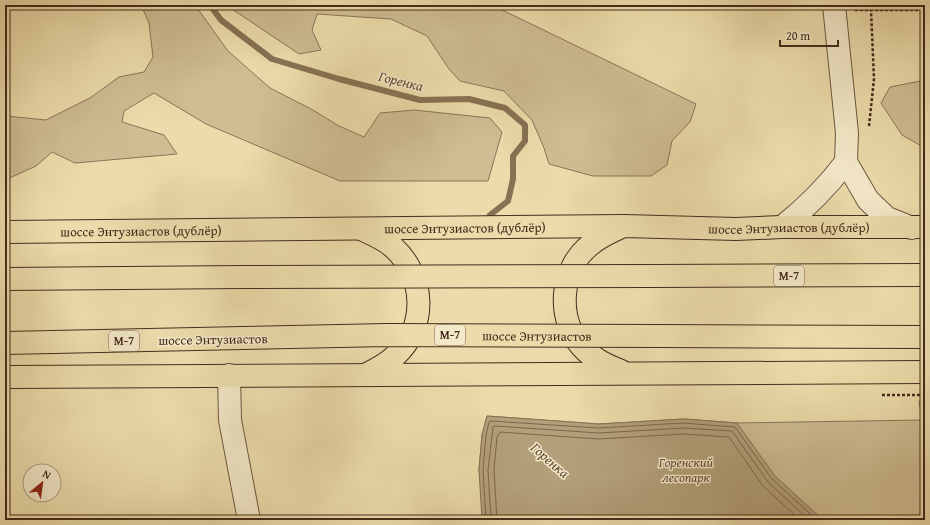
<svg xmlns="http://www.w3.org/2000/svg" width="930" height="525" font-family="'Gentium Book Plus',serif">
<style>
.green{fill:#cfbe93;stroke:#8a7558}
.water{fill:#b3a07a;stroke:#877254}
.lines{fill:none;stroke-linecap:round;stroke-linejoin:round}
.shore{stroke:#7c664b;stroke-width:1}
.stream{stroke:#877254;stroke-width:6}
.minor-casing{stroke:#6e5840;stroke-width:24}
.major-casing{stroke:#442c1c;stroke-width:24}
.highway-casing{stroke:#442c1c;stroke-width:24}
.path{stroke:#442c1c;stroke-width:2.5;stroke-dasharray:3 2;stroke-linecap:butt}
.minor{stroke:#f3e8c8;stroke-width:22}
.major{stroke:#ecdcab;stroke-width:22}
.highway{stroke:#ecdcab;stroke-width:22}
.highway-bridge-casing{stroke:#442c1c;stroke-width:24;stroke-linecap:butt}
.highway-bridge{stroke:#ecdcab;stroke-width:22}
.labels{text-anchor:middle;stroke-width:3;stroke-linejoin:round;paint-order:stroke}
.shield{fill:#f3e8c8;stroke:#786450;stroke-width:1}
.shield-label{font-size:12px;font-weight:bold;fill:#442c1c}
.street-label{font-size:13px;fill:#442c1c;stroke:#f3e8c8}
.park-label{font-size:13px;font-style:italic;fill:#604934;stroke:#f3e8c8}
.water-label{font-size:14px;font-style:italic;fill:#604934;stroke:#f3e8c8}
</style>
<rect width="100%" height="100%" fill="#ecdcab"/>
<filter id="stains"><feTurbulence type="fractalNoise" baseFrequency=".005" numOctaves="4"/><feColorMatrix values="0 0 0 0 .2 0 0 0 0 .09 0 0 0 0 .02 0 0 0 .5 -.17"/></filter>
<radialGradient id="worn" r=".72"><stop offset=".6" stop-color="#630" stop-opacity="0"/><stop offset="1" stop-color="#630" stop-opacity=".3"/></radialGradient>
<g class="green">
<path d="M141 5H195L228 51 270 88 313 110 339 126 364 137 380 113 414 110 490 118 502 132 488 181H340L206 124 154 93 124 111 122 122 164 135 177 154 75 163 52 152 36 166 5 180 6 116 46 120 90 98 119 77 144 72 153 57 149 23Z"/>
<path d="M226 5H492L696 104 690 122 672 141 667 165 651 176H593L549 164 544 148 532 120 504 91 460 81 449 69 427 36 391 19 317 14 312 30 321 50 299 54Z"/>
<path d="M925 80V148L902 135 881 103 890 87Z"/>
<path d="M919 401H925V520H484L479 469 482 435 487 416 599 424 684 419 737 423 922 420Z"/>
</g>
<path class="water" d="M487 416 599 424 684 419 737 423 775 476 823 520H482L479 470 482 435Z"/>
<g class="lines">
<g class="shore">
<path d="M486 520 483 470 486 435 489 422 491 421 599 428 683 423 735 427 772 479 817 520"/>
<path d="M491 520 488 470 493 427 495 426 599 433 683 428 732 431 768 482 809 520"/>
<path d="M497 520 494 470 497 437 500 432 598 439 683 434 729 437 763 486 800 520"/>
</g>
<path class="stream" d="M210 5 221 20 272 59 339 79 420 100 469 99 505 108 525 125V141L513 156V179L508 201 490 215"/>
<g class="minor-casing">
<g id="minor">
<path d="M834 5 847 133 846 162 868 200 887 218 912 228"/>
<path d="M782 227C806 208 827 187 846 162"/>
<path d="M229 375 230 420 249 520"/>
</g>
</g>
<g class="major-casing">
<g id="major">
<path d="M619 228C609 233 599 237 590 245 560 269 556 318 582 347 593 359 606 365 621 371"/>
<path d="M361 229C372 234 384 239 393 247 425 276 428 326 395 356 387 364 377 369 367 374"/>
<path id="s1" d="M5 232 624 226 736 229 782 227H925"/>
<path d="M5 377 925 372"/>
</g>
</g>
<g class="highway-casing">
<g id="highway">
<path d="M654 276 925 275"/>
<path d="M5 279 243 277"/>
<path d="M657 336 925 337"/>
<path d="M5 343 243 338"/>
</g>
</g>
<g class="path">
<path d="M855 10H925"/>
<path d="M869 126 874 79 871 10"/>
<path d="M882 395H925"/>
</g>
<use href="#minor" class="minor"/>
<use href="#major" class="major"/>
<use href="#highway" class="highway"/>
<g class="highway-bridge-casing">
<g id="highway-bridge">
<path d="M243 277 654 276"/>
<path id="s2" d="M243 338 387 335 657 336"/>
</g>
</g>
<use href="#highway-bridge" class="highway-bridge"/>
</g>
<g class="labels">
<g class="shield">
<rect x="774" y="266" width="30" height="20" rx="3"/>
<rect x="435" y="325" width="30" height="20" rx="3"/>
<rect x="109" y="331" width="30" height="20" rx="3"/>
</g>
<g class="shield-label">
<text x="789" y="280">М-7</text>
<text x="450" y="339">М-7</text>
<text x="124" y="345">М-7</text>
</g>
<g class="street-label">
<text dy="5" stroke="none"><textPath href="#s1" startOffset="460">шоссе Энтузиастов (дублёр)</textPath></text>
<text dy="5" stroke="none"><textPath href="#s1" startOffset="784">шоссе Энтузиастов (дублёр)</textPath></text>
<text dy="5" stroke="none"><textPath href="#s1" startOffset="136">шоссе Энтузиастов (дублёр)</textPath></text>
<text dy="5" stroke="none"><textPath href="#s2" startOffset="294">шоссе Энтузиастов</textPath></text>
<text transform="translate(213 339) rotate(-1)" y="5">шоссе Энтузиастов</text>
</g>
<g class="park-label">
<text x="686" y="467">Горенский<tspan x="686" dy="15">лесопарк</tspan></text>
</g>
<g class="water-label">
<text transform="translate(401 81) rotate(14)" y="5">Горенка</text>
<text transform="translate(550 460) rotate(41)" y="5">Горенка</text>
</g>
</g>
<rect width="930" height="525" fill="none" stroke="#ecdcab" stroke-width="20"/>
<rect x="6" y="6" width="918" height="513" fill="none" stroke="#442c1c" stroke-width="2"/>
<rect x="10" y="10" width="910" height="505" fill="none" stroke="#442c1c"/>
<g transform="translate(42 483) rotate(29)"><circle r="19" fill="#f3e8c8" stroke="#ad9d83"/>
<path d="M0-3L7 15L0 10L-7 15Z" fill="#8f2418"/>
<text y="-6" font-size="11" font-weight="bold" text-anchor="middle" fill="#442c1c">N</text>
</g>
<path d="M780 40v6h58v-6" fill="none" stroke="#442c1c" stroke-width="2"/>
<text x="786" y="40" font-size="12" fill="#442c1c" stroke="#f3e8c8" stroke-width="3" paint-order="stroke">20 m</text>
<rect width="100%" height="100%" filter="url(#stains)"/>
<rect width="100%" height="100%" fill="url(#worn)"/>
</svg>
